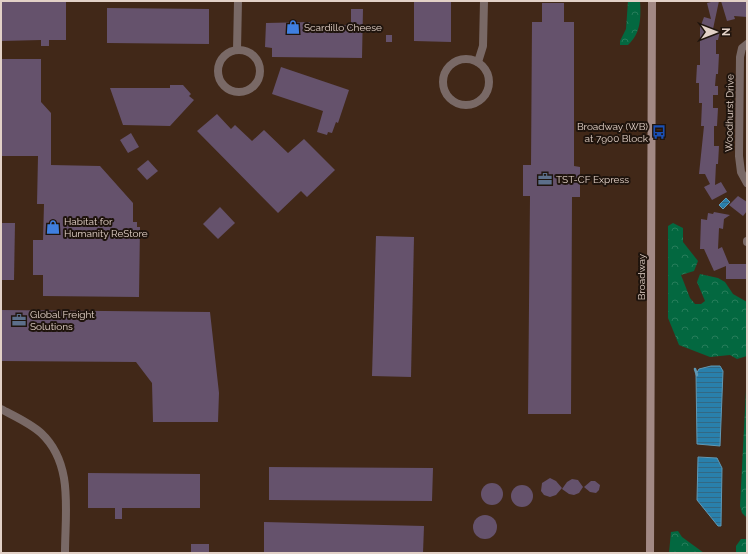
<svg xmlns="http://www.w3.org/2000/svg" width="748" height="554" font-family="Raleway,sans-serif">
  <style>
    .forest { fill: url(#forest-crowns) }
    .water { fill: url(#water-rules); stroke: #6098b4 }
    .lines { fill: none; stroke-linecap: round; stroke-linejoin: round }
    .stream { stroke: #6098b4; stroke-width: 2.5 }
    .building { fill: #65526c }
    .street { stroke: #796966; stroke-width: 8 }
    .secondary { stroke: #a28984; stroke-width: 8 }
    .labels { text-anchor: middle; stroke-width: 4; stroke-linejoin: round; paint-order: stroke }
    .poi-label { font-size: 10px; fill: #e2d1c7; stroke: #1f140d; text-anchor: start }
    .street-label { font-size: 10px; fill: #e2d1c7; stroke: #1f140d }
  </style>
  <defs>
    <pattern id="forest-crowns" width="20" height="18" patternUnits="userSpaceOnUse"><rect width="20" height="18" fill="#036840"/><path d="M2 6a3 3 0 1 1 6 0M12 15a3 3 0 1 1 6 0" fill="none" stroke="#277d5a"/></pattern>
    <pattern id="water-rules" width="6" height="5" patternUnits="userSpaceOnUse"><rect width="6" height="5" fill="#2980ac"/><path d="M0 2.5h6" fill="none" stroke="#326985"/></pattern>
  </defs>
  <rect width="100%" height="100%" fill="#412818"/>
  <g class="forest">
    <path d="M628,1H640C641,18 641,33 628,45H620V41L626,29Z"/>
    <polygon points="673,223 683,228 683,242 698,261 694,271 681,275 690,298 695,304 701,304 705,301 697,282 700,274 718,278 725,282 733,294 747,302 747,356 737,359 730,355 710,357 679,345 668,318 668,226"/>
    <polygon points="747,371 747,518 742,513 740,506"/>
    <polygon points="678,531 682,537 704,553 669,553 671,532"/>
    <polygon points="741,539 747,539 747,553 736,553 736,546"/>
  </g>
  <g class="water">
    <polygon points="726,198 730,202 723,209 719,205"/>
    <polygon points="711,366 720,366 723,371 720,446 697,444 696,374 699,369"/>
    <polygon points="698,457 717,458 722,468 721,526 718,526 697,500"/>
  </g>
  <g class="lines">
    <polyline class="stream" points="695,369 697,375"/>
  </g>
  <g class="building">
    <polygon points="1,1 66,1 66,40 49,40 49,46 41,46 41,40 1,41"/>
    <polygon points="414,1 451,1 451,42 414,41"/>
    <polygon points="715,1 719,1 713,29 720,31 718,40 716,40 716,54 719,54 718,74 716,74 715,86 718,86 718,95 713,95 713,108 718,108 717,126 714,126 714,146 719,146 718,164 716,164 715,185 721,182 727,192 712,200 704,187 710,184 705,174 699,174 704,126 701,126 702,103 699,103 699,83 696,83 697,65 700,65 700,28 704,17 711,19 707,3"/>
    <polygon points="721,1 747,1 747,17 734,16 735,19 727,21"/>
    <polygon points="542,3 564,3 564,22 574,22 574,166 580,167 580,197 572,197 571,414 528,414 530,196 523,196 523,165 531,165 532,22 542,22"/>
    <polygon points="107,8 209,9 209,44 107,43"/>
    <polygon points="351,9 363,9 362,58 272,57 272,48 265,47 266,23 310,22 311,29 335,29 335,25 351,25"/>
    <rect x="386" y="35" width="6" height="7"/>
    <polygon points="1,59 41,59 41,102 51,113 51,165 100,166 133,203 133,222 137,222 137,227 140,227 139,297 43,296 43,275 33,275 33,240 43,240 44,204 37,204 38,156 1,156"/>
    <polygon points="281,67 349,90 338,123 336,122 332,133 328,132 327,135 317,132 323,111 272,94"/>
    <polygon points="170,85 183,85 191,94 189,96 194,100 170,126 123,125 110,88 170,88"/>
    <polygon points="217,114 231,129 235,125 252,141 264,130 288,153 304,139 335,170 307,197 301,191 278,213 197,131"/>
    <polygon points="131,133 139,147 128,153 120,140"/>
    <polygon points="148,160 158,171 147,180 137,169"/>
    <polygon points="738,196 747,202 747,211 743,216 729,205"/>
    <polygon points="220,207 235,223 218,239 203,224"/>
    <polygon points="714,212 730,215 724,219 723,229 719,228 718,249 722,247 729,264 747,264 747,279 726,279 726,266 714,271 704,249 700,249 701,219 707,220 708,213 713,214"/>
    <polygon points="1,223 15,223 14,280 1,280"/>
    <polygon points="376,236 414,237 411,377 372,376"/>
    <polygon points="1,310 210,312 219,393 218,422 153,422 152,383 136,362 1,361"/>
    <polygon points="269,467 433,468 432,501 269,500"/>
    <polygon points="88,473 200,474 200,508 122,508 122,519 115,519 115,508 88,508"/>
    <polygon points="550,478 556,481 562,488 556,495 550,497 544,495 541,491 542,483"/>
    <polygon points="572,479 578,480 583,487 579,493 574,495 569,494 562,489 567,482"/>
    <polygon points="591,481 595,481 600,485 599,490 596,493 590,492 584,487"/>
    <circle cx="492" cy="494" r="11"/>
    <circle cx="522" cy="496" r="11"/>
    <circle cx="485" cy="527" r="12"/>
    <polygon points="264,522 424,526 423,553 264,553"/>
    <rect x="191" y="544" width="18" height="9"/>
  </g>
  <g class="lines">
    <g class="street">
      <polyline points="747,44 742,48 740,57 739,156 741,172 747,183"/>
      <circle cx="239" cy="71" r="21"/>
      <polyline points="237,50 238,1"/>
      <circle cx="466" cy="82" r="23"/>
      <polyline points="478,62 483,46 484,1"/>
      <polyline points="747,242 747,241"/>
      <path d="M1,409C14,416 30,423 41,433C74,464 65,511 65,553"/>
    </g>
    <polyline class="secondary" points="650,553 652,1"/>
  </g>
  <defs>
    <symbol id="shop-bare" viewBox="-9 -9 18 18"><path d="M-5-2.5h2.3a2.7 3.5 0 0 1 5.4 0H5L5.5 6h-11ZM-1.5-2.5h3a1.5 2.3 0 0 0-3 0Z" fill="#3f7fe0" stroke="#1f140d" stroke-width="2.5" paint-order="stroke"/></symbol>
    <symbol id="bus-bare" viewBox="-9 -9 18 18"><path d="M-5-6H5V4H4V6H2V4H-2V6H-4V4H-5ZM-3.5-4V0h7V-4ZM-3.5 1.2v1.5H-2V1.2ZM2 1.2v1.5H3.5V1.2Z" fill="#1a4fb4" stroke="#1f140d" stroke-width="2.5" paint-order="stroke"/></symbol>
    <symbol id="office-bare" viewBox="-9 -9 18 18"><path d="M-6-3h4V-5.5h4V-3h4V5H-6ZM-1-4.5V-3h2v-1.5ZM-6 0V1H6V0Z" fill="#5c6f8a" stroke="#1f140d" stroke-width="2.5" paint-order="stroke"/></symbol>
  </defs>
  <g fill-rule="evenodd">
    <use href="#shop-bare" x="283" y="17" width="20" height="20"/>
    <use href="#bus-bare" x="649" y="122" width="20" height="20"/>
    <use href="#office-bare" x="535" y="169" width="20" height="20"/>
    <use href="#shop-bare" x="43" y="217" width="20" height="20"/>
    <use href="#office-bare" x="9" y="310" width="20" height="20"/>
  </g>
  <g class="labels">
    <g class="poi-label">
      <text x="304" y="31">Scardillo Cheese</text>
      <text x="648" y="130" text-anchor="end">Broadway (WB)<tspan x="648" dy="12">at 7900 Block</tspan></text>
      <text x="556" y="183">TST-CF Express</text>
      <text x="64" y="225">Habitat for<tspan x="64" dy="12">Humanity ReStore</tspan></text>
      <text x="30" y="318">Global Freight<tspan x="30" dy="12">Solutions</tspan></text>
    </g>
    <g class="street-label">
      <text transform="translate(729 113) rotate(-89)" y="4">Woodhurst Drive</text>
      <text transform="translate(641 277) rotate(-90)" y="4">Broadway</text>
    </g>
  </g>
  <rect width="748" height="554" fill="none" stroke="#e2d1c7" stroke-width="4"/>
  <g transform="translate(716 32) rotate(90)" stroke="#1f140d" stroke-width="3" paint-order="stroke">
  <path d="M0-3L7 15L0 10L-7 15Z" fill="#e2d1c7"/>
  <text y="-6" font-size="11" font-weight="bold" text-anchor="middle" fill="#e2d1c7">N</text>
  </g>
</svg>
